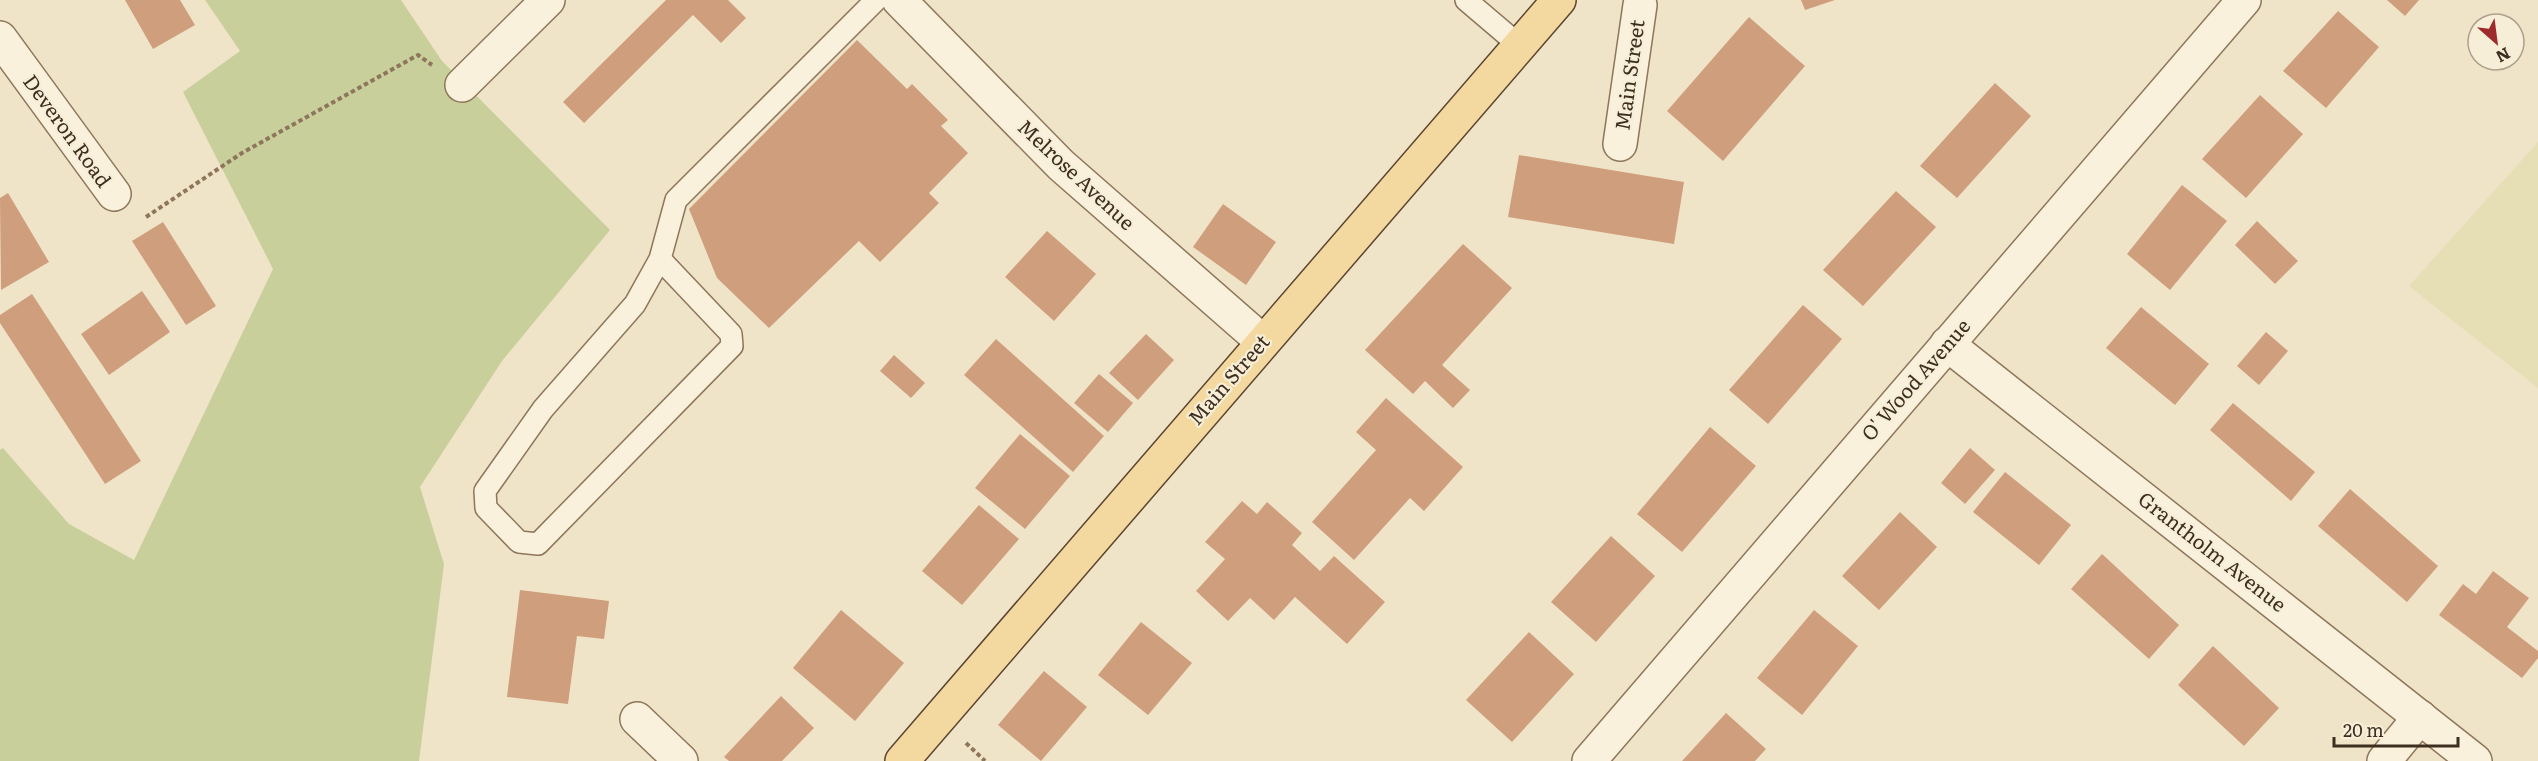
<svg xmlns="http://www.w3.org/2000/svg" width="2538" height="761" font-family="Literata,serif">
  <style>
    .farmland { fill: #e6deb5 }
    .green { fill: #c9cf9b }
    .building { fill: #cf9f7d }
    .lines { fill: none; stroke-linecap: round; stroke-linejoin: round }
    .service-casing { stroke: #8d765c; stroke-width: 24 }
    .minor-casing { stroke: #8d765c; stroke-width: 36 }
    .primary-casing { stroke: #5b4430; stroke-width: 36 }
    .path { stroke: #8d765c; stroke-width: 4; stroke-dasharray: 4.5 3; stroke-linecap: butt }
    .service { stroke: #faf1dc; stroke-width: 21 }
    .minor { stroke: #faf1dc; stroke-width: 33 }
    .primary { stroke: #f3d9a0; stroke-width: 33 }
    .labels { text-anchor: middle; stroke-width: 4.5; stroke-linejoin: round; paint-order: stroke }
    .street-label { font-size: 20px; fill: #3d2e20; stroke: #f7eed8 }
  </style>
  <rect width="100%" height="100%" fill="#f0e4c8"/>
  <polygon class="farmland" points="2538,142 2538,388 2409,286"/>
  <polygon class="green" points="205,0 401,0 442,61 610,230 502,361 420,487 444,564 419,761 0,761 0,450 3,448 69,524 134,560 273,269 183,92 240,51"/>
  <g class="building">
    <polygon points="125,0 180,0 195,25 153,49"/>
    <polygon points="666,0 728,0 746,18 721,43 693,15 584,123 563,102"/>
    <polygon points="1801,0 1835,0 1805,10"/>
    <polygon points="2387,0 2419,0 2405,16"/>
    <polygon points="2338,11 2379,47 2326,108 2283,71"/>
    <polygon points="1749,17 1805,66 1723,161 1667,111"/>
    <polygon points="857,40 907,89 912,84 948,120 941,126 968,153 929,193 939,203 880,262 859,241 769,328 717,278 689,209"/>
    <polygon points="1995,83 2031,116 1957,198 1920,166"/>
    <polygon points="2260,95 2303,134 2246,198 2202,159"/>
    <polygon points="1519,155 1684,182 1674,244 1508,217"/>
    <polygon points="2182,185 2227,221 2170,290 2127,254"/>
    <polygon points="1896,191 1936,227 1863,306 1823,270"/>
    <polygon points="8,193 49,262 1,290 0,198"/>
    <polygon points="1223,204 1276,242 1246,285 1193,247"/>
    <polygon points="2257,221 2298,261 2275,284 2235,245"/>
    <polygon points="163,222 216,306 186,325 132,241"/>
    <polygon points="1047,231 1096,274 1054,321 1005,277"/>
    <polygon points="1463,244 1512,288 1442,365 1470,390 1453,408 1425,381 1413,394 1365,350"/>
    <polygon points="142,291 170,332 109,375 81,334"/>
    <polygon points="32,294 141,461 105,484 0,323 0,315"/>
    <polygon points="1803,305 1842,339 1768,424 1729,390"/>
    <polygon points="2141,307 2209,364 2175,405 2106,348"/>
    <polygon points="2266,332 2288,351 2259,385 2237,366"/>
    <polygon points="1146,334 1174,360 1138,400 1109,373"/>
    <polygon points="996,339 1104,436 1073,472 964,375"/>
    <polygon points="894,355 925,383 911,398 880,371"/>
    <polygon points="1099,374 1133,403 1108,432 1074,403"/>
    <polygon points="1386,398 1463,467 1424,511 1410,498 1354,560 1312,522 1376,450 1356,432"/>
    <polygon points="2233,403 2315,472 2291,501 2210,430"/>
    <polygon points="1710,427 1756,466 1682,552 1637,514"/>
    <polygon points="1020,434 1070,476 1025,529 975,488"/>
    <polygon points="1970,448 1995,470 1965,504 1941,483"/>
    <polygon points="2005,472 2071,525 2039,565 1973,512"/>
    <polygon points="2350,489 2438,566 2407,602 2318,526"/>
    <polygon points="1242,501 1257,514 1267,502 1302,533 1292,545 1320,571 1334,556 1385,602 1347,644 1295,597 1274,620 1250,598 1228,621 1196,591 1225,559 1205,542"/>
    <polygon points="979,505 1019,539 962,605 922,571"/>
    <polygon points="1900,512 1937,547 1879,610 1842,576"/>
    <polygon points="1611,536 1655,576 1596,642 1551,602"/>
    <polygon points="2102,554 2179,625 2149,659 2071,589"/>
    <polygon points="2493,571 2529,598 2507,627 2538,651 2538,658 2522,678 2439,615 2463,584 2476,594"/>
    <polygon points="520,590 609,601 604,639 577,636 568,704 507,697"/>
    <polygon points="841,610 904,663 855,721 793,668"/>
    <polygon points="1814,610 1858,646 1802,715 1757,678"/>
    <polygon points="1141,622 1192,663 1148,715 1098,675"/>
    <polygon points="1529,632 1574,674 1512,742 1466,700"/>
    <polygon points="2213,646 2279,708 2244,746 2178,685"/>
    <polygon points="1044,671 1087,707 1041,761 998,725"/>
    <polygon points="781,696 814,728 782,761 729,761 724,757"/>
    <polygon points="1726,713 1766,749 1755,761 1682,761"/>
  </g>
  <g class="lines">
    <defs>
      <g id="service">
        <polyline points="1466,0 1520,46"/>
        <polyline points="660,259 731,334 732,346 538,544 519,542 486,508 485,491 543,409 635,304 660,259 676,200 876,0"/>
      </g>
      <g id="minor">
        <polyline points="899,0 1061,165 1262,341"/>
        <polyline points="0,38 114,194"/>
        <polyline points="462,85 548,0"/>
        <polyline points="1620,144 1640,5"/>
        <polyline points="1947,344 2475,761"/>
        <polyline points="637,719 681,761"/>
        <polyline points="1589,761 2244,0"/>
        <polyline points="2384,761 2420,717"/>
      </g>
      <polyline id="primary" points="902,761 1559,0"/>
    </defs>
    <use href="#service" class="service-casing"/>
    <use href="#minor" class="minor-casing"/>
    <use href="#primary" class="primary-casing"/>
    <g class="path">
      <polyline points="146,217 242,153 418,55 432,65"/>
      <polyline points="966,743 985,761"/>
    </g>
    <use href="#service" class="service"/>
    <use href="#minor" class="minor"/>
    <use href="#primary" class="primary"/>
  </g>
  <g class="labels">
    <g class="street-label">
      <text transform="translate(1630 75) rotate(-82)" y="7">Main Street</text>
      <text transform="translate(67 131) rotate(54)" y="7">Deveron Road</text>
      <text transform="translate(1076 175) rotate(43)" y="7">Melrose Avenue</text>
      <text transform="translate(1229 380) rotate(-49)" y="7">Main Street</text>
      <text transform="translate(1916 380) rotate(-49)" y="7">O' Wood Avenue</text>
      <text transform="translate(2212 552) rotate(38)" y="7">Grantholm Avenue</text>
    </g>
  </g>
  <g transform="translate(2496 42) rotate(152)"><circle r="28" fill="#f7eed8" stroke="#ada18e" stroke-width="1.5"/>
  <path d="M0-4.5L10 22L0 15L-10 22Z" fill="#9e2a2b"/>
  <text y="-9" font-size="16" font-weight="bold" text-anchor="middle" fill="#3d2e20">N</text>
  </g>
  <path d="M2334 737v9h124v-9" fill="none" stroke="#3d2e20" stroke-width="3"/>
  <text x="2343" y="737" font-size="18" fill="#3d2e20" stroke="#f7eed8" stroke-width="4.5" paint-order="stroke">20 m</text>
</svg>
